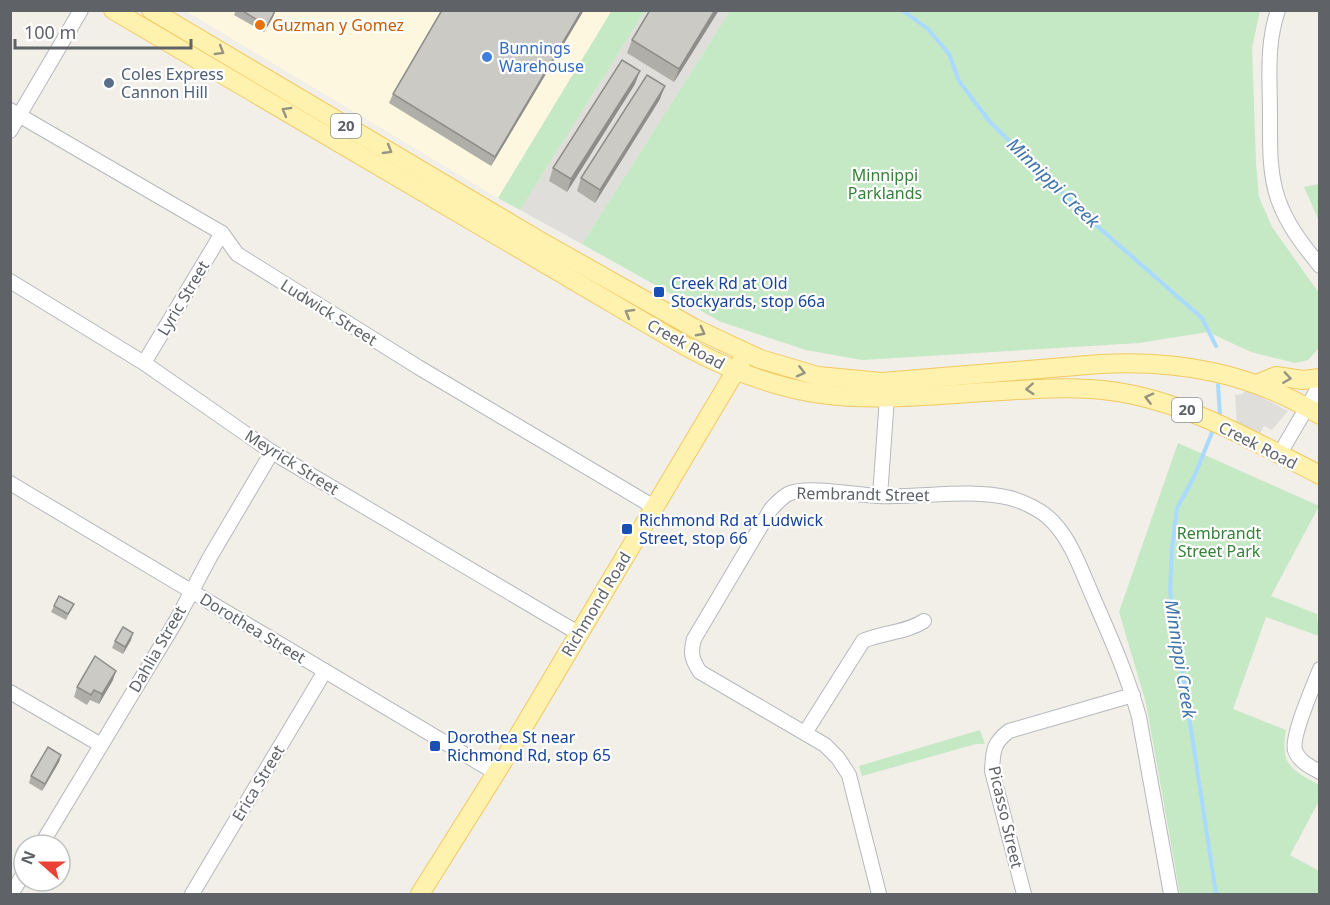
<svg xmlns="http://www.w3.org/2000/svg" width="1330" height="905" font-family="'Noto Sans',sans-serif">
  <style>
    .commercial { fill: #fef7e0 }
    .industrial { fill: #e0deda }
    .green { fill: #c5e8c5 }
    .lines { fill: none; stroke-linecap: round; stroke-linejoin: round }
    .stream { stroke: #aadaff; stroke-width: 4 }
    .minor-casing { stroke: #b5b8bc; stroke-width: 16 }
    .major-casing { stroke: #f2c960; stroke-width: 20 }
    .minor { stroke: #fff; stroke-width: 14 }
    .major { stroke: #fff2af; stroke-width: 18 }
    .wall { fill: #afaea9 }
    .shaded-wall { fill: #8f8d8a }
    .building { fill: #cccac5; stroke: #8f8d8a; stroke-width: 1.5 }
    .oneway { stroke: #979581 }
    .food-dot { fill: #e8710a; stroke: #fff; stroke-width: 2 }
    .shop-dot { fill: #3f7fe0; stroke: #fff; stroke-width: 2 }
    .service-dot { fill: #5c6f8a; stroke: #fff; stroke-width: 2 }
    .transit-dot { fill: #1a4fb4; stroke: #fff; stroke-width: 2 }
    .labels { text-anchor: middle; stroke-width: 4.5; stroke-linejoin: round; paint-order: stroke }
    .shield { fill: #fff; stroke: #8f9295; stroke-width: 1.5 }
    .shield-label { font-size: 15px; font-weight: bold; fill: #5f6368 }
    .food-label { font-size: 16px; fill: #c56008; stroke: #fff; text-anchor: start }
    .shop-label { font-size: 16px; fill: #366cbe; stroke: #fff; text-anchor: start }
    .service-label { font-size: 16px; fill: #4e5e75; stroke: #fff; text-anchor: start }
    .park-label { font-size: 16px; fill: #348238; stroke: #fff }
    .transit-label { font-size: 16px; fill: #164399; stroke: #fff; text-anchor: start }
    .street-label { font-size: 16px; fill: #5f6368; stroke: #fff }
    .water-label { font-size: 18px; font-style: italic; fill: #4174aa; stroke: #fff }
  </style>
  <rect width="100%" height="100%" fill="#f1efe8"/>
  <polygon class="commercial" points="186,11 612,11 498,198"/>
  <g class="industrial">
    <polygon points="645,11 730,11 582,244 520,210"/>
    <polygon points="1246,389 1288,411 1272,430 1264,426 1259,435 1237,425 1235,395 1243,394"/>
  </g>
  <g class="green">
    <polygon points="612,10 645,11 520,210 498,198"/>
    <polygon points="730,11 1260,11 1252,48 1256,163 1259,197 1272,227 1319,293 1320,344 1317,350 1308,360 1295,363 1251,352 1208,332 1139,343 862,360 806,350 721,322 582,244"/>
    <polygon points="1319,184 1320,184 1319,221 1304,187"/>
    <path d="M1178,443L1319,506L1271,596L1317,614L1319,636L1266,617L1233,709L1286,730C1280,765 1291,769 1319,785V801L1290,855L1319,871V894H1180L1146,703L1119,612Z"/>
    <polygon points="980,730 985,744 976,744 862,776 859,766"/>
  </g>
  <g class="lines">
    <g class="stream">
      <polyline points="902,10 928,29 949,54 959,81 990,122 1088,218 1202,318 1216,346"/>
      <polyline points="1218,385 1220,415"/>
      <polyline points="1213,430 1194,477 1177,508 1172,548 1170,591 1216,894"/>
    </g>
    <defs>
      <g id="minor">
        <path d="M1278,10C1266,45 1270,80 1270,116C1270,144 1269,173 1278,199C1287,225 1303,245 1320,266"/>
        <polyline points="10,110 222,233 237,254 418,367 654,507"/>
        <polyline points="10,131 81,10"/>
        <polyline points="10,281 144,363 272,452 578,633"/>
        <polyline points="144,363 222,233"/>
        <polyline points="1279,455 1320,385"/>
        <polyline points="10,483 496,773"/>
        <polyline points="880,496 887,397"/>
        <path d="M1320,669C1314,685 1291,736 1295,750C1298,761 1311,767 1320,772"/>
        <polyline points="10,692 101,745"/>
        <path d="M805,733L863,641C883,632 906,633 924,621"/>
        <polyline points="41,845 176,621 210,557 272,452"/>
        <polyline points="11,894 24,873"/>
        <polyline points="192,894 325,671"/>
        <path d="M879,894L849,775L838,758L825,745L700,672C692,660 690,653 694,639L771,509C777,503 781,498 788,494C806,485 856,495 878,496C922,498 968,488 1010,498C1025,502 1043,511 1053,522C1071,541 1080,567 1090,590C1108,632 1127,673 1139,717L1171,894"/>
        <path d="M1024,894L992,771C993,751 993,743 1009,731L1133,695"/>
      </g>
      <g id="major">
        <path d="M113,10L685,346C727,369 772,387 821,394C880,402 942,394 1002,391C1038,389 1074,386 1111,391C1186,401 1253,441 1320,475"/>
        <path d="M151,10L540,241L694,328L760,359L818,376L882,382L1100,364C1180,360 1251,373 1320,415"/>
        <polyline points="1257,384 1276,376 1303,380 1320,378"/>
        <polyline points="420,894 496,773 741,362"/>
      </g>
    </defs>
    <use href="#minor" class="minor-casing"/>
    <use href="#major" class="major-casing"/>
    <use href="#minor" class="minor"/>
    <use href="#major" class="major"/>
  </g>
  <g class="wall">
    <polygon points="236,10 275,11 273,17 264,32 234,15"/>
    <polygon points="442,10 584,10 491,166 389,103 393,94"/>
    <polygon points="650,10 719,10 674,82 627,53 632,40"/>
    <polygon points="635,84 567,192 549,181 553,168"/>
    <polygon points="660,99 595,203 577,191 581,178"/>
    <polygon points="74,604 66,620 51,612 54,606"/>
    <polygon points="131,640 123,654 112,648 115,641"/>
    <polygon points="113,680 99,704 90,700 87,705 74,697 77,687"/>
    <polygon points="61,755 59,762 42,791 29,783 31,776"/>
  </g>
  <g class="shaded-wall">
    <polygon points="582,10 584,10 491,166 495,157"/>
    <polygon points="715,10 719,10 674,82 679,69"/>
    <polygon points="275,11 273,17 264,32 267,26"/>
    <polygon points="640,71 635,84 567,192 571,179"/>
    <polygon points="665,86 660,99 595,203 600,190"/>
    <polygon points="133,633 131,640 123,654 125,647"/>
    <polygon points="116,671 113,680 99,704 102,694"/>
    <polygon points="61,755 59,762 42,791 45,784"/>
  </g>
  <g class="building">
    <polygon points="241,10 275,10 275,11 267,26"/>
    <polygon points="442,10 582,10 495,157 393,94"/>
    <polygon points="650,10 715,10 679,69 632,40"/>
    <polygon points="622,60 640,71 571,179 553,168"/>
    <polygon points="647,75 665,86 600,190 581,178"/>
    <polygon points="59,596 74,604 68,614 54,606"/>
    <polygon points="123,627 133,633 125,647 115,641"/>
    <polygon points="95,656 116,671 102,694 94,690 91,695 77,687"/>
    <polygon points="48,747 61,755 45,784 31,776"/>
  </g>
  <defs><path id="oneway-chevron" d="M-2-3.5L2.5 0L-2 3.5" fill="none" stroke-width="1.6" stroke-linecap="round" stroke-linejoin="round" transform="scale(1.5)"/></defs>
  <g class="oneway">
    <use href="#oneway-chevron" transform="translate(220 51) rotate(31)"/>
    <use href="#oneway-chevron" transform="translate(286 111) rotate(-150)"/>
    <use href="#oneway-chevron" transform="translate(388 150) rotate(31)"/>
    <use href="#oneway-chevron" transform="translate(629 313) rotate(-150)"/>
    <use href="#oneway-chevron" transform="translate(701 332) rotate(28)"/>
    <use href="#oneway-chevron" transform="translate(801 372) rotate(14)"/>
    <use href="#oneway-chevron" transform="translate(1287 378) rotate(8)"/>
    <use href="#oneway-chevron" transform="translate(1030 389) rotate(177)"/>
    <use href="#oneway-chevron" transform="translate(1149 398) rotate(-166)"/>
  </g>
  <circle class="food-dot" cx="260" cy="25" r="6"/>
  <circle class="shop-dot" cx="487" cy="57" r="6"/>
  <circle class="service-dot" cx="109" cy="83" r="6"/>
  <g class="transit-dot">
    <rect x="653" y="286" width="12" height="12" rx="3"/>
    <rect x="621" y="523" width="12" height="12" rx="3"/>
    <rect x="429" y="740" width="12" height="12" rx="3"/>
  </g>
  <g class="labels">
    <g class="shield">
      <rect x="331" y="114" width="30" height="24" rx="4.5"/>
      <rect x="1172" y="398" width="30" height="24" rx="4.5"/>
    </g>
    <g class="shield-label">
      <text x="346" y="131">20</text>
      <text x="1187" y="415">20</text>
    </g>
    <g class="food-label">
      <text x="272" y="31">Guzman y Gomez</text>
    </g>
    <g class="shop-label">
      <text x="499" y="54">Bunnings<tspan x="499" dy="18">Warehouse</tspan></text>
    </g>
    <g class="service-label">
      <text x="121" y="80">Coles Express<tspan x="121" dy="18">Cannon Hill</tspan></text>
    </g>
    <g class="park-label">
      <text x="885" y="181">Minnippi<tspan x="885" dy="18">Parklands</tspan></text>
      <text x="1219" y="539">Rembrandt<tspan x="1219" dy="18">Street Park</tspan></text>
    </g>
    <g class="transit-label">
      <text x="671" y="289">Creek Rd at Old<tspan x="671" dy="18">Stockyards, stop 66a</tspan></text>
      <text x="639" y="526">Richmond Rd at Ludwick<tspan x="639" dy="18">Street, stop 66</tspan></text>
      <text x="447" y="743">Dorothea St near<tspan x="447" dy="18">Richmond Rd, stop 65</tspan></text>
    </g>
    <g class="street-label">
      <text transform="translate(183 298) rotate(-59)" y="6">Lyric Street</text>
      <text transform="translate(329 312) rotate(32)" y="6">Ludwick Street</text>
      <text transform="translate(686 344) rotate(29)" y="6">Creek Road</text>
      <text transform="translate(1258 445) rotate(27)" y="6">Creek Road</text>
      <text transform="translate(292 462) rotate(32)" y="6">Meyrick Street</text>
      <text transform="translate(863 494) rotate(1)" y="6">Rembrandt Street</text>
      <text transform="translate(596 604) rotate(-59)" y="6">Richmond Road</text>
      <text transform="translate(253 628) rotate(31)" y="6">Dorothea Street</text>
      <text transform="translate(157 649) rotate(-60)" y="6">Dahlia Street</text>
      <text transform="translate(258 783) rotate(-59)" y="6">Erica Street</text>
      <text transform="translate(1006 817) rotate(77)" y="6">Picasso Street</text>
    </g>
    <g class="water-label">
      <text transform="translate(1053 183) rotate(44)" y="6">Minnippi Creek</text>
      <text transform="translate(1180 659) rotate(81)" y="6">Minnippi Creek</text>
    </g>
  </g>
  <rect width="1330" height="905" fill="none" stroke="#5f6368" stroke-width="24"/>
  <g transform="translate(42 863) rotate(291)"><circle r="28" fill="#ffffff" stroke="#bfc1c3" stroke-width="1.5"/>
  <path d="M0-4.5L10 22L0 15L-10 22Z" fill="#ea4335"/>
  <text y="-9" font-size="16" font-weight="bold" text-anchor="middle" fill="#5f6368">N</text>
  </g>
  <path d="M15 39v9h176v-9" fill="none" stroke="#5f6368" stroke-width="3"/>
  <text x="24" y="39" font-size="18" fill="#5f6368" stroke="#ffffff" stroke-width="4.5" paint-order="stroke">100 m</text>
</svg>
